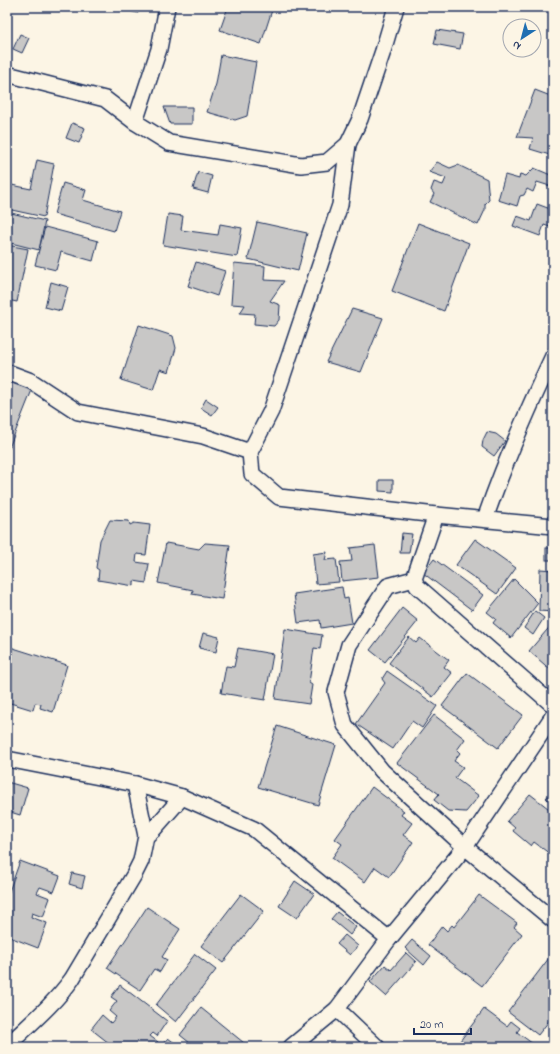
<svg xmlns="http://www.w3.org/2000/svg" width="560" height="1054" font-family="'Indie Flower',sans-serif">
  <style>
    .building { fill: #c8c7c6; stroke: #1b2f5e }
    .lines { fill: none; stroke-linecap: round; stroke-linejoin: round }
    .minor-casing { stroke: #1b2f5e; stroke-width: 18 }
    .minor { stroke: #fcf5e5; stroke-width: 15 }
  </style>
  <rect width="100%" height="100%" fill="#fcf5e5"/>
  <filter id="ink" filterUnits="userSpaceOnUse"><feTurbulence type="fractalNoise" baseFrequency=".025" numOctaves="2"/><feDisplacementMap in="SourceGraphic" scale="8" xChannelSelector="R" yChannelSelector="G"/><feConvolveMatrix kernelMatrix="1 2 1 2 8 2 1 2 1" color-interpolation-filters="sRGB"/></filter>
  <g filter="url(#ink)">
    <g class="building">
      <polygon points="111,7 139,7 138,13"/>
      <polygon points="228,7 273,7 261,44 220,30"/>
      <polygon points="437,30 463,34 460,49 434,44"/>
      <polygon points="20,34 29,38 22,53 13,49"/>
      <polygon points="221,55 256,62 247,116 235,120 207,112 216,84"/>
      <polygon points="535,90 553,97 553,156 530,149 533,138 517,137"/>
      <polygon points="164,107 192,107 192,124 170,124"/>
      <polygon points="72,123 85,128 79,143 66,138"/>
      <polygon points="37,160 54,164 44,217 7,209 7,184 31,189"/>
      <polygon points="437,162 450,168 458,165 487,179 489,200 485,204 485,210 478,225 430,202 434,194 431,190 434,182 443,185 446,178 429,172"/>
      <polygon points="534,168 553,176 553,187 537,182 533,192 527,189 524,195 520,196 517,206 498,200 505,175 519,179 520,174 526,176"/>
      <polygon points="198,172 212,176 208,193 193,189"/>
      <polygon points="63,183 86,190 83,200 120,211 114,231 54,214"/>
      <polygon points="537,204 553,210 553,228 544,225 540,236 513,226 517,216 531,221"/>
      <polygon points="7,212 45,221 39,250 7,242"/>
      <polygon points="168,214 183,216 181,230 218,235 220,224 242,228 237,257 163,245"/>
      <polygon points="257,222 307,233 298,271 248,259"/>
      <polygon points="418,223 469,243 444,311 392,291"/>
      <polygon points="45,227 98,241 93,261 61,252 56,270 35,265"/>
      <polygon points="7,245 28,249 17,302 7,300"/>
      <polygon points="196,262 225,271 217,296 188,286"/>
      <polygon points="234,263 265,266 264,280 284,281 270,301 280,305 279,320 274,326 254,324 255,314 240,313 245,305 231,304"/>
      <polygon points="51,282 68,287 61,311 45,307"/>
      <polygon points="352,309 383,318 361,372 326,362"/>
      <polygon points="139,325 173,336 176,348 169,372 160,369 153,390 121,380"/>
      <polygon points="7,381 32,390 7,453"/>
      <polygon points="206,399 218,407 212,415 201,408"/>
      <polygon points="487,432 496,434 505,441 494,456 482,447 483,440"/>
      <polygon points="379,480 393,480 393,492 379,491"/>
      <polygon points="110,520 129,521 130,525 134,523 150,525 146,555 137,554 136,562 149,564 146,583 134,581 134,586 98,580 99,570 96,568 100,540"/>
      <polygon points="402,533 412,534 409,553 400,553"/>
      <polygon points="475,539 516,568 497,594 456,565"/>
      <polygon points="166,543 199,549 205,543 230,545 222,599 192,594 193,590 158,583"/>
      <polygon points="375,545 379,577 342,581 340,562 352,561 350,548"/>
      <rect x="546" y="548" width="7" height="12"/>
      <polygon points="327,552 325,560 336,559 339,582 316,584 313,554"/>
      <polygon points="434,559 483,595 472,610 423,573"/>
      <polygon points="540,569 553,570 553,612 539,611"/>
      <polygon points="514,579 538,603 511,638 493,623 496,619 487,612"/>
      <polygon points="342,587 344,599 348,598 352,623 321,628 320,620 298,623 294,594"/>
      <polygon points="402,608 418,621 385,662 370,650"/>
      <polygon points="535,611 544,618 533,635 524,628"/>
      <polygon points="553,623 553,672 529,651"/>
      <polygon points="285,629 322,635 320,649 314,648 309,683 312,685 309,704 275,699"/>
      <polygon points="203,633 219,637 216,652 199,648"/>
      <polygon points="409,637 416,643 420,638 449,660 444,667 452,673 433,697 389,663"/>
      <polygon points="7,646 67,665 53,712 40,708 41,704 35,703 33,710 7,702"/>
      <polygon points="238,648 273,654 265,700 221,693 226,666 234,667"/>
      <polygon points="387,671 437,706 422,728 412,721 393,749 356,724 385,683 382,679"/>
      <polygon points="467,673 523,715 498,748 442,706"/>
      <polygon points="434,715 465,739 457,750 460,753 454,761 463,767 455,778 479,796 466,812 448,811 434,800 439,794 397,763"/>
      <polygon points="277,726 336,745 318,805 258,787"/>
      <polygon points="7,782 28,788 20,815 7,811"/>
      <polygon points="372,787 404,811 401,815 412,823 403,835 413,842 389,877 375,867 365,882 332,858 342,844 335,839"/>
      <polygon points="553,790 553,804 546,798"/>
      <polygon points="530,794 553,812 553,851 550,854 534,842 531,846 513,831 515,828 507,821"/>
      <polygon points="20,861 60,876 54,892 40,887 37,893 50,898 43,917 32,913 31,917 47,923 38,948 7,936 7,897"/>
      <polygon points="72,873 85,876 82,888 69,884"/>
      <polygon points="295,881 314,894 297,918 279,906"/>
      <polygon points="241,894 264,911 223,963 201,946"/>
      <polygon points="479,895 517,923 514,927 522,934 482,986 428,945 442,926 447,931 452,925 454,927"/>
      <polygon points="147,907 180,929 162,957 167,960 160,972 154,969 140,990 107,968"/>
      <polygon points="337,912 356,927 350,935 331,919"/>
      <polygon points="345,935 358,946 350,955 337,944"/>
      <polygon points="412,940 431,956 424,965 405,948"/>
      <polygon points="406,953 416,962 386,996 370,982 385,965 391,970"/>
      <polygon points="195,954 216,970 176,1022 156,1005"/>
      <polygon points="549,958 553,961 553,1031 549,1028 553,1023 549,1021 538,1035 508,1012"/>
      <polygon points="120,985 167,1021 157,1036 153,1033 150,1036 158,1042 154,1047 114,1047 91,1029 102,1015 111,1023 116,1017 109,1011 117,1001 111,997"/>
      <polygon points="201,1008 249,1047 195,1047 180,1035"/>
      <polygon points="484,1009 507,1026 511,1021 520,1028 517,1032 537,1047 469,1047 460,1041"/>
      <polygon points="168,1038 180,1047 160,1047"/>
    </g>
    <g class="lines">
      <defs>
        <g id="minor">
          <polyline points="7,74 105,99 135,122 169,143 301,165 327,162 348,144 360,119 383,51 396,7"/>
          <polyline points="135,122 159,49 167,7"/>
          <polyline points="348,144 340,205 271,411 250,452 252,474 279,497 436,515 553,526"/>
          <polyline points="7,372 31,381 78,412 203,436 250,452"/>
          <polyline points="436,515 414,579 417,586 553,705"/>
          <path d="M485,519C504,464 528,409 553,356"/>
          <polyline points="414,579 388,586 349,645 336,692 345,725 382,771 465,847 553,920"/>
          <polyline points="7,759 135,784 182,797 254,829 389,939"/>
          <polyline points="146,836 153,830 182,797"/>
          <polyline points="337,1009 377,1047"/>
          <path d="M7,1046C30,1024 54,1004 72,979L134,875L141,861L146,836L135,784"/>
          <polyline points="291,1047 337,1009 389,939 465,847 553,716"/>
        </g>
      </defs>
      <use href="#minor" class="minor-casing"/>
      <use href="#minor" class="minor"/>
    </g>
  </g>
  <rect width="560" height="1054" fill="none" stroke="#fcf5e5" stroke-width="24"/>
  <rect x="12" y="12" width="536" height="1030" fill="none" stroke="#1b2f5e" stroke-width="1.5" filter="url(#ink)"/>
  <g transform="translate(522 38) rotate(216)"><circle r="19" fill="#fcf5e5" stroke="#a2a6af"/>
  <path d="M0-3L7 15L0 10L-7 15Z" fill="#1f6fb2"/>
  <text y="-6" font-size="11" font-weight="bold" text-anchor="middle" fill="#1b2f5e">N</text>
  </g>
  <path d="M414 1028v6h57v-6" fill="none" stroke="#1b2f5e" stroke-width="2"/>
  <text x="420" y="1028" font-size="12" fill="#1b2f5e" stroke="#fcf5e5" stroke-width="3" paint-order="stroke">20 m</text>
</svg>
